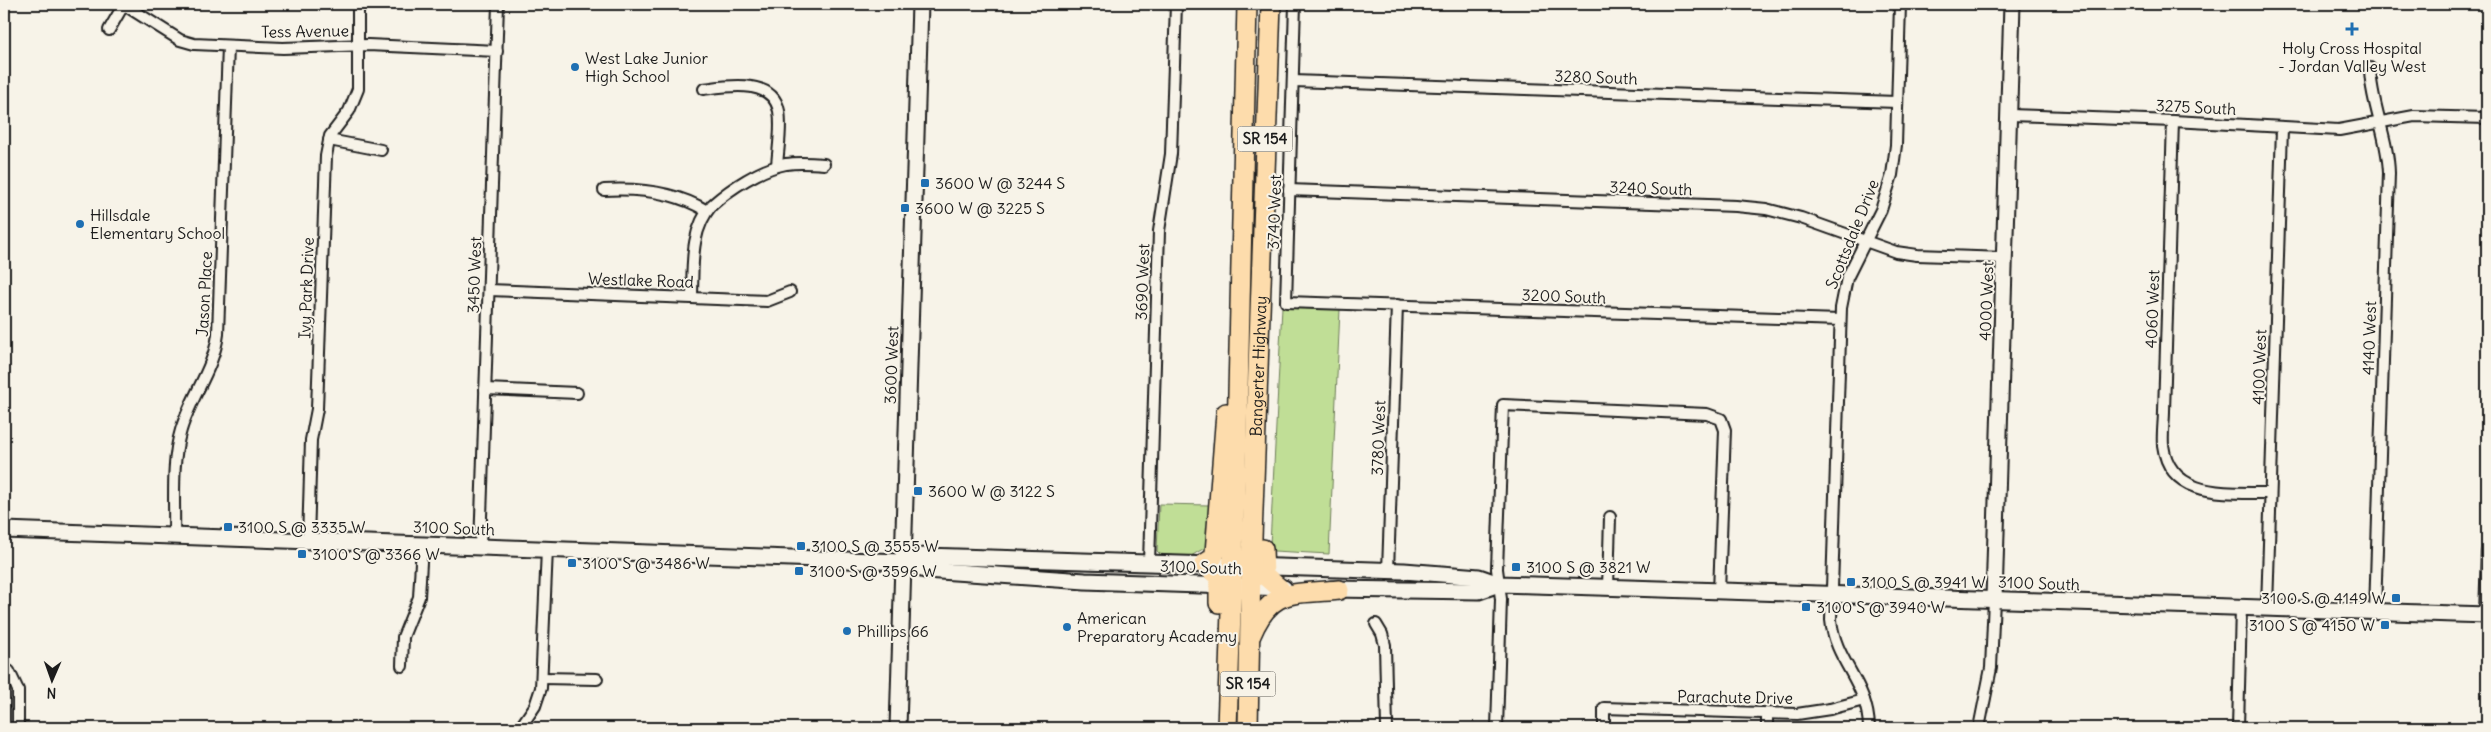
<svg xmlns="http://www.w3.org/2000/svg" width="2491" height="732" font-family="Delius,sans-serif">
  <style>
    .green { fill: #c0de96; stroke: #6e7d59 }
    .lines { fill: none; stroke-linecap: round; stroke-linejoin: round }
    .street-casing { stroke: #1c1c1c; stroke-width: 14 }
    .secondary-casing { stroke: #1c1c1c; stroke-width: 19 }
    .highway-casing { stroke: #1c1c1c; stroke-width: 22 }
    .street { stroke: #f7f3e8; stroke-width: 10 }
    .secondary { stroke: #f7f3e8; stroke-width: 15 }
    .highway { stroke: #fddcac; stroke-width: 19 }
    .poi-dot { fill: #1f6fb2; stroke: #f7f3e8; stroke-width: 2 }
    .labels { text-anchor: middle; stroke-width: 4; stroke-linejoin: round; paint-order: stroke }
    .shield { fill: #f7f3e8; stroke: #5e5c59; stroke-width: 1 }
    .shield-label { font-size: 15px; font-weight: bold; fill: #1c1c1c }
    .street-label { font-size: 16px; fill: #1c1c1c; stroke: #f7f3e8 }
    .poi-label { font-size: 16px; fill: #1c1c1c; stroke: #f7f3e8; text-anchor: start }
  </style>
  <rect width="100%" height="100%" fill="#f7f3e8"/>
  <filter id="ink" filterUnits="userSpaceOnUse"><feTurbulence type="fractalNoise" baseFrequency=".02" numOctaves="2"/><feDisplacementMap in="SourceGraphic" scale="10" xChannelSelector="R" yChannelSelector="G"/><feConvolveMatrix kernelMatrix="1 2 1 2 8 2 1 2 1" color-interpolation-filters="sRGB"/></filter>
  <g filter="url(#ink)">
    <g class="green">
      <polygon points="1282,307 1340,309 1329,554 1274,551 1270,545"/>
      <polygon points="1159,504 1209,505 1208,546 1191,556 1162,556 1157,551"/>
    </g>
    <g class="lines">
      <defs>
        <g id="street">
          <polyline points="123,4 180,40 194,44 283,48 368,45 497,51"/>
          <polyline points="1295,4 1286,302 1840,320"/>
          <polyline points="109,30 124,4"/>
          <path d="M2370,68C2371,104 2388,137 2389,173L2375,611"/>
          <polyline points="1293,81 1897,102"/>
          <path d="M704,89C728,86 773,78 779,111C782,128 778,149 777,166"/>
          <polyline points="2010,115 2173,121 2339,130 2414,116 2487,118"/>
          <path d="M2173,121L2164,411C2164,422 2162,434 2163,445C2170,500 2230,492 2270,493"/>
          <polyline points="329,140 381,150"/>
          <path d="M604,190C639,188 676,192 707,211"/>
          <polyline points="1289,190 1736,206 1766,209 1801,218 1896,252 1917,255 2005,258"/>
          <polyline points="489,290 767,301 790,292"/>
          <path d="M692,296C693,265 690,230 712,205C731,188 760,169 786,164C798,162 812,163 824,164"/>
          <polyline points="485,389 577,393"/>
          <path d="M174,536C175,502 171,463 181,430C191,396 214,369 218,334L228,46"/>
          <polyline points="308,541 311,440 317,409 326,156 330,136 349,111 358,89 358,4"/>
          <polyline points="480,547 498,4"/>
          <polyline points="1149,563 1159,231 1171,154 1176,4"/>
          <polyline points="1388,571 1397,305"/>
          <polyline points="1608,588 1610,517"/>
          <polyline points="2267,608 2282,128"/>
          <polyline points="2485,615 2487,552"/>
          <polyline points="1376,624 1382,634 1385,645 1387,728"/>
          <polyline points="402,666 403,637 419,597 422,545"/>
          <polyline points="9,671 18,690 18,728"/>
          <polyline points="542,678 597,679"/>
          <polyline points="520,728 535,706 541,688 547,549"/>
          <polyline points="1497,728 1501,599 1497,569 1503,405 1707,414 1721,419 1725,430 1719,592"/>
          <polyline points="1604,728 1604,708 1797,714 1830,709 1864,700"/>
          <polyline points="1767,728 1767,714"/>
          <path d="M1869,728C1868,682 1835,662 1831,620L1841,308L1847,278L1881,210L1892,175L1896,145L1900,4"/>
          <polyline points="1979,728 1991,668 1994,599"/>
          <polyline points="2238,728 2241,607"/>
        </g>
        <g id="secondary">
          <polyline points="4,530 902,562 924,556 1404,571 1479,577 1499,584 2487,615"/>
          <polyline points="902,562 925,570 1085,581 1284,588"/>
          <polyline points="1330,589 1479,591 1499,584"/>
          <polyline points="1994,599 2012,4"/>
          <polyline points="898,728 920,4"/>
        </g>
        <g id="highway">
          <polyline points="1263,549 1264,575 1279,588"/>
          <polyline points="1219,603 1219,577 1204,564 1212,559 1215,553 1226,413"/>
          <path d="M1251,635C1272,586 1293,595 1339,590"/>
          <polyline points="1227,728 1237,436 1247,4"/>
          <path id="s1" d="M1248,728L1251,566L1271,4"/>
        </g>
      </defs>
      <use href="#street" class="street-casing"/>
      <use href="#secondary" class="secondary-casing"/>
      <use href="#highway" class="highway-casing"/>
      <use href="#street" class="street"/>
      <use href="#secondary" class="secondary"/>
      <use href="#highway" class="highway"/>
    </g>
  </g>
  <g class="poi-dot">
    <path d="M2349.5 21.5h5v5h5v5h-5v5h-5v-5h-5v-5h5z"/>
    <circle cx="575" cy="67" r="5"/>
    <rect x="920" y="178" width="10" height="10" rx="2.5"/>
    <rect x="900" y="203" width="10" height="10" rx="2.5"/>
    <circle cx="80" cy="224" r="5"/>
    <rect x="913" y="486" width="10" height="10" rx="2.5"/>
    <rect x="223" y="522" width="10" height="10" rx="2.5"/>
    <rect x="796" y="541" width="10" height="10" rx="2.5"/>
    <rect x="297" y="549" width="10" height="10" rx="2.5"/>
    <rect x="567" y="558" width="10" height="10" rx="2.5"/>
    <rect x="1511" y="562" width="10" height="10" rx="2.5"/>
    <rect x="794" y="566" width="10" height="10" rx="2.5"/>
    <rect x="1846" y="577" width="10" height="10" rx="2.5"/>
    <rect x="2391" y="593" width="10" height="10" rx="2.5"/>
    <rect x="1801" y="602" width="10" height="10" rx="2.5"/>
    <rect x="2380" y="620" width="10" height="10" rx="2.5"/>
    <circle cx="1067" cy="627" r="5"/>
    <circle cx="847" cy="631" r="5"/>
  </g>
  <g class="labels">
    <g class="shield">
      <rect x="1237.5" y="126.5" width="55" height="25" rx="4"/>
      <rect x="1220.5" y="671.5" width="55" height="25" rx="4"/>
    </g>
    <g class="shield-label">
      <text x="1265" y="144">SR 154</text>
      <text x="1248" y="689">SR 154</text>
    </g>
    <g class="street-label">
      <text transform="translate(305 31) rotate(-1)" y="6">Tess Avenue</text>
      <text transform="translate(1596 77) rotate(2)" y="6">3280 South</text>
      <text transform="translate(2196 107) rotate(3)" y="6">3275 South</text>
      <text transform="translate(1651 188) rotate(2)" y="6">3240 South</text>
      <text transform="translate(1274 212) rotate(-88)" y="6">3740 West</text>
      <text transform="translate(1852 234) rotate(-68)" y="6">Scottsdale Drive</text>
      <text transform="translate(474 275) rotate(-88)" y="6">3450 West</text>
      <text transform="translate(641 280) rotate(2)" y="6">Westlake Road</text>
      <text transform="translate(1142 282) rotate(-88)" y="6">3690 West</text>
      <text transform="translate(306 288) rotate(-88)" y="6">Ivy Park Drive</text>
      <text transform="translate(204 294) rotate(-87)" y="6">Jason Place</text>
      <text transform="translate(1564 296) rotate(2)" y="6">3200 South</text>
      <text transform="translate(1986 301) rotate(-88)" y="6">4000 West</text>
      <text transform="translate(2152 309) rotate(-88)" y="6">4060 West</text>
      <text transform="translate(2369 338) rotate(-88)" y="6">4140 West</text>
      <text transform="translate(891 365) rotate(-88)" y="6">3600 West</text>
      <text dy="6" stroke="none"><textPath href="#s1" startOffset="362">Bangerter Highway</textPath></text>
      <text transform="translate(2259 367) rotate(-88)" y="6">4100 West</text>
      <text transform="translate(1378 438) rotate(-88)" y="6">3780 West</text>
      <text transform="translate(454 528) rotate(2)" y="6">3100 South</text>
      <text transform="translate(1201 567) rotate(2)" y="6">3100 South</text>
      <text transform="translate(2039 583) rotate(2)" y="6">3100 South</text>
      <text transform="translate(1735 697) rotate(1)" y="6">Parachute Drive</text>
    </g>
    <g class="poi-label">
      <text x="2352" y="54" text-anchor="middle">Holy Cross Hospital<tspan x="2352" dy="18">- Jordan Valley West</tspan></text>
      <text x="585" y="64">West Lake Junior<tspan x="585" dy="18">High School</tspan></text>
      <text x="935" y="189">3600 W @ 3244 S</text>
      <text x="915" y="214">3600 W @ 3225 S</text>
      <text x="90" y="221">Hillsdale<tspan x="90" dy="18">Elementary School</tspan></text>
      <text x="928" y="497">3600 W @ 3122 S</text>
      <text x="238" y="533">3100 S @ 3335 W</text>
      <text x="811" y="552">3100 S @ 3555 W</text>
      <text x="312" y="560">3100 S @ 3366 W</text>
      <text x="582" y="569">3100 S @ 3486 W</text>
      <text x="1526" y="573">3100 S @ 3821 W</text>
      <text x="809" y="577">3100 S @ 3596 W</text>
      <text x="1861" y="588">3100 S @ 3941 W</text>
      <text x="2386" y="604" text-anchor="end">3100 S @ 4149 W</text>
      <text x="1816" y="613">3100 S @ 3940 W</text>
      <text x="1077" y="624">American<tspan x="1077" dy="18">Preparatory Academy</tspan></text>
      <text x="2375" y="631" text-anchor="end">3100 S @ 4150 W</text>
      <text x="857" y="637">Phillips 66</text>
    </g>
  </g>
  <rect width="2491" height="732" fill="none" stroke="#f7f3e8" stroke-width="20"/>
  <rect x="10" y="10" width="2471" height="712" fill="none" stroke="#1c1c1c" stroke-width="2" filter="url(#ink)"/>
  <g transform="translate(52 680) rotate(182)" stroke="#f7f3e8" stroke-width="4" paint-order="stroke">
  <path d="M0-4L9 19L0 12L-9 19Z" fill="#1c1c1c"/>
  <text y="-8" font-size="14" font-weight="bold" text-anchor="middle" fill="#1c1c1c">N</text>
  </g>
</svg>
